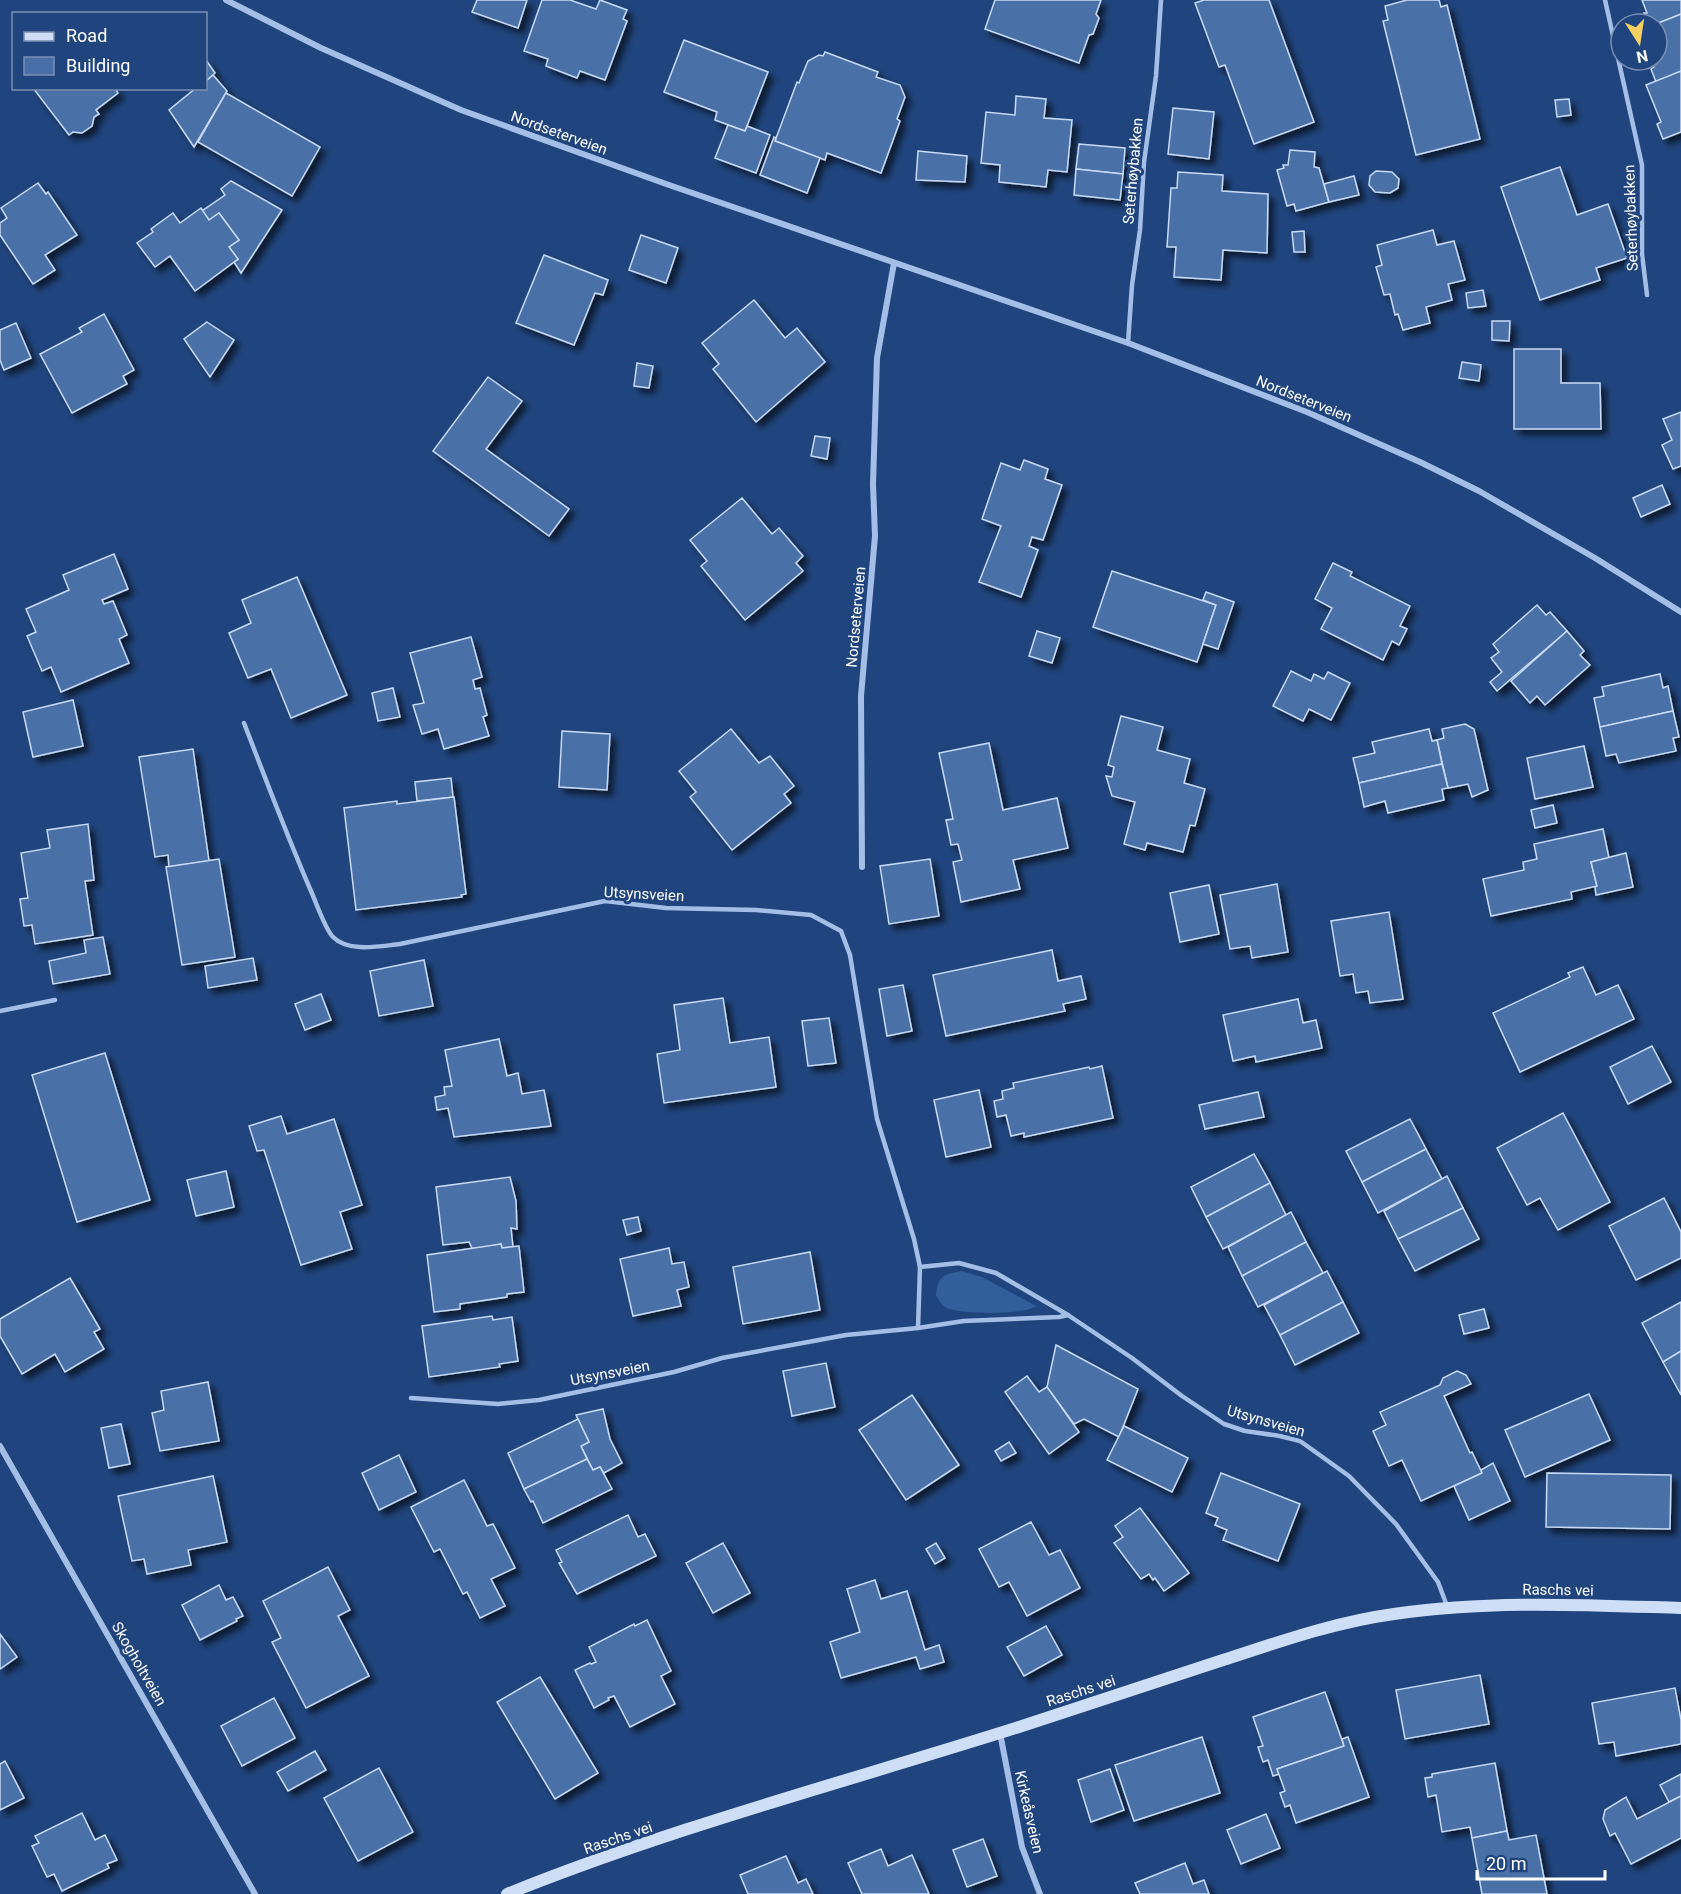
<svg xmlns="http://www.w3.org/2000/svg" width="1681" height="1894" font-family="Roboto,sans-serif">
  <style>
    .green { fill: #335e9c }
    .building { fill: #486fa7; stroke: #c7daf6; stroke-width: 1.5; filter: url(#shadow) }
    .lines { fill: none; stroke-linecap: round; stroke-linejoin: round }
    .lane { stroke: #a4bfe7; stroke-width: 4.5 }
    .street { stroke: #a4bfe7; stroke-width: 6 }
    .secondary { stroke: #cedef6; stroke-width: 12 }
    .labels { text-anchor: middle; stroke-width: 6; stroke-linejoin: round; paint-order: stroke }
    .street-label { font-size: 15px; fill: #fff; stroke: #20457e }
  </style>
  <defs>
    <filter id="shadow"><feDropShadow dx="5.5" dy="5.5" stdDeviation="3" flood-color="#0009"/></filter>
  </defs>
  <rect width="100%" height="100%" fill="#20457e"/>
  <path class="green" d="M961,1271L982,1277L1036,1306C1025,1315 958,1315 945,1307C941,1305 939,1299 936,1296C938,1276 943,1275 961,1271Z"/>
  <g class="building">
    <polygon points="477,0 527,0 518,28 472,12"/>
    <polygon points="542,0 570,0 596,9 600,0 627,10 623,19 627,21 605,80 580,71 577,78 546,66 548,59 524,51"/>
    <polygon points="995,0 1101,0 1096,14 1099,18 1093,34 1089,35 1079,63 985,29"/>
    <polygon points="1204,0 1269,0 1314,122 1254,144 1225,65 1219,67 1195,3"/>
    <polygon points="1407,0 1439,0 1441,7 1447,5 1480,139 1416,155 1383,21 1388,20 1385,6"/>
    <polygon points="1642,0 1681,0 1681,14 1656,24 1648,24 1644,13 1647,13"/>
    <polygon points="1681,14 1681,71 1656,82 1651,69 1654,67 1651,60 1657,60 1656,24"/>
    <polygon points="684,40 768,72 745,131 715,120 717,112 664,92"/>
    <polygon points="825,52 878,72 876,77 900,85 905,97 897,119 900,121 881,173 827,153 825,160 775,141 797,82 799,83 808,61 819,55 823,56"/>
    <polygon points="206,60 215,73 206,81"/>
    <polygon points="1681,71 1681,132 1663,139 1657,124 1661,122 1646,85"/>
    <polygon points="213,75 227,91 194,147 169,110 196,88 206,88 206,81"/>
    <polygon points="33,88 115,88 118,93 96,110 99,114 94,117 92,126 82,133 73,132 69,135"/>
    <polygon points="226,93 320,147 292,196 198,142"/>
    <polygon points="1016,96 1046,99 1044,118 1072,120 1067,172 1048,170 1046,187 999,182 1000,165 981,163 986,112 1015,115"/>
    <polygon points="1569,99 1571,115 1557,117 1555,100"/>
    <polygon points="1173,108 1214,112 1209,159 1168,154"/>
    <polygon points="728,125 745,131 747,126 770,135 756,173 715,158"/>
    <polygon points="774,137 776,138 775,141 820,158 807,193 760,175"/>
    <polygon points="1079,144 1125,148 1123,174 1076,169"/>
    <polygon points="1290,150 1315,152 1314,167 1319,168 1329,202 1296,211 1294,204 1287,206 1277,170 1284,168 1283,165 1288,165"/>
    <polygon points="918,151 967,156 965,182 916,180"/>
    <polygon points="1560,167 1577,215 1608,204 1627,258 1596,268 1600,280 1540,300 1501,187"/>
    <polygon points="1076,169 1123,174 1120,200 1074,195"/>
    <polygon points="1376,171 1392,172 1399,179 1398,188 1390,193 1375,192 1369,185 1370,176"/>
    <polygon points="1178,172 1223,175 1222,191 1268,194 1267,253 1223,250 1221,280 1174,277 1176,247 1167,247 1171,188 1177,188"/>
    <polygon points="1354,176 1359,195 1329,202 1324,184"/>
    <polygon points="231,181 282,210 241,273 234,262 238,259 229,247 239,240 219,213 209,220 202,211 225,195 221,189"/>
    <polygon points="38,183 46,194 48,192 77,235 45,255 55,270 33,284 0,235 0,223 7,218 1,208"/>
    <polygon points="201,208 209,220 219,213 239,240 229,247 238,259 195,291 170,256 155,267 137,243 153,232 151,229 173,213 180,223"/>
    <polygon points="1433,230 1437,245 1454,241 1465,280 1448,284 1452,300 1426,307 1430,323 1403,330 1398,314 1395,315 1390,294 1384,295 1376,267 1382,265 1377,245"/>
    <polygon points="1304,231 1305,252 1294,252 1292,232"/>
    <polygon points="641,235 678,248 666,283 629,270"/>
    <polygon points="544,255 608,280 603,295 595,293 574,345 516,323"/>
    <polygon points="1483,290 1486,306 1468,308 1466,293"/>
    <polygon points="754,300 785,338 797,328 825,362 756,422 713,369 719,364 702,343"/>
    <polygon points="104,314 134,370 123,376 127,384 72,413 40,354 82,332 79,328"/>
    <polygon points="1492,321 1510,321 1509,341 1492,340"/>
    <polygon points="207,322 234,340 210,377 184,339"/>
    <polygon points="16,323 31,358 4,370 0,360 0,330"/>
    <polygon points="1514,349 1561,349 1561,383 1600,383 1601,429 1514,429"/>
    <polygon points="1462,362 1481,365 1479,381 1459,378"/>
    <polygon points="637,363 653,366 649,388 634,386"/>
    <polygon points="488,377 522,401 486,449 569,509 549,536 433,451"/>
    <polygon points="1681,412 1681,466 1673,469 1662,445 1672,440 1663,419"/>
    <polygon points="815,436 830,438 827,459 811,456"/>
    <polygon points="1024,460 1048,469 1045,479 1062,485 1043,540 1032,537 1029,546 1038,550 1021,597 979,582 1001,526 982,519 1001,463 1020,470"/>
    <polygon points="1662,485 1670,504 1641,517 1633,498"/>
    <polygon points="742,498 772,534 779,528 803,556 796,563 803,571 745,620 701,566 707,561 690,540"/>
    <polygon points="114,554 128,589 102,600 104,604 113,601 127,635 119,639 129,663 61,692 51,667 42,671 27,636 36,632 26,609 69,590 63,575"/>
    <polygon points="1333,563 1352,572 1350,576 1410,606 1400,626 1407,629 1399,645 1392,641 1383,660 1321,629 1332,608 1315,599"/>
    <polygon points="1112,571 1216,605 1197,662 1093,627"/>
    <polygon points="297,577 347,695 291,718 271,669 248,678 229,633 251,623 242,600"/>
    <polygon points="1206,592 1234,602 1218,649 1203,644 1216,605 1203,600"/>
    <polygon points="1537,605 1546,615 1550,612 1567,631 1497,691 1490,682 1502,672 1491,658 1499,652 1493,644"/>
    <polygon points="1037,631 1060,638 1052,663 1029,656"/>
    <polygon points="1567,631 1584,651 1580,655 1590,665 1545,705 1537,696 1530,703 1511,681"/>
    <polygon points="471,637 482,677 473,680 475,689 480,688 487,715 483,717 489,736 444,749 438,729 422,734 413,705 424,703 410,653"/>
    <polygon points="1291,671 1311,681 1314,674 1324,679 1328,672 1350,683 1331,720 1309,709 1303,721 1273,706"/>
    <polygon points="1660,674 1663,688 1668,686 1673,711 1600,727 1594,698 1604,696 1602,687"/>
    <polygon points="393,688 400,717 378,721 372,693"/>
    <polygon points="73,700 83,746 33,757 23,712"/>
    <polygon points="1673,711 1679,737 1673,738 1676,751 1619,763 1616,754 1606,756 1600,727"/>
    <polygon points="1121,716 1163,727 1157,750 1190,759 1184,783 1205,789 1195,826 1190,825 1183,852 1147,843 1145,850 1124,844 1135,802 1112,796 1106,776 1112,777 1114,767 1108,765"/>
    <polygon points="1465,724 1474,729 1488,790 1472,797 1468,784 1448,788 1437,740 1444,738 1442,729"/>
    <polygon points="731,729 759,763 770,756 794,786 784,794 791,803 732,850 690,797 696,792 679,771"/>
    <polygon points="1429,729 1432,741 1437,740 1442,764 1359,783 1353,758 1375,753 1372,742"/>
    <polygon points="562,731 610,734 607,790 559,787"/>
    <polygon points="989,743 1003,810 1057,798 1068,848 1013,860 1020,889 961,902 953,862 962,860 958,844 951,845 946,820 953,819 939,753"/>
    <polygon points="1584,746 1593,787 1535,799 1527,758"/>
    <polygon points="193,749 209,861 169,867 168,855 155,857 139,757"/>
    <polygon points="1442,764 1448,788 1442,789 1444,800 1388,813 1385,801 1364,807 1359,783"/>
    <polygon points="451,778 453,797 417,801 415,782"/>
    <polygon points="454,797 466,894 461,895 462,897 356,910 344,808 397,801 397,804"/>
    <polygon points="1553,805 1557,823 1535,828 1531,810"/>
    <polygon points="88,824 94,880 85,881 93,935 35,944 32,925 24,926 20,899 28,898 21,853 50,848 47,830"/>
    <polygon points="1603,829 1609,858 1591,862 1597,886 1571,892 1572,899 1491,916 1483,879 1524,870 1523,862 1537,859 1534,844"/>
    <polygon points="1626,853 1633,887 1596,895 1595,887 1597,886 1591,862"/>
    <polygon points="219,859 235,957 182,965 166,867"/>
    <polygon points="930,859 939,916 889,924 880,866"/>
    <polygon points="1277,884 1288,952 1252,958 1250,946 1230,949 1220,895"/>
    <polygon points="1209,885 1219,934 1180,942 1170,893"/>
    <polygon points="1389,912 1403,999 1370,1003 1368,991 1356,993 1353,974 1340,976 1331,921"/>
    <polygon points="103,937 110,974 53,984 49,961 86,953 84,940"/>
    <polygon points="1052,950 1058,981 1081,976 1086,999 1063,1004 1065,1011 946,1036 933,975"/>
    <polygon points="253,958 257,980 208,988 205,966"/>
    <polygon points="424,960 433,1006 379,1016 370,971"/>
    <polygon points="1583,967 1596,995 1618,985 1634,1019 1520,1072 1493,1013 1570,977 1568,973"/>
    <polygon points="903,985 912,1031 887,1036 879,989"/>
    <polygon points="321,994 331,1020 305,1030 295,1004"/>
    <polygon points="723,998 730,1043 769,1037 776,1087 664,1103 657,1054 680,1050 674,1005"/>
    <polygon points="1298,999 1303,1023 1316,1020 1322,1048 1256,1062 1255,1056 1233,1061 1223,1015"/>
    <polygon points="829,1018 836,1063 808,1066 802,1021"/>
    <polygon points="499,1039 507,1076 518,1073 522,1094 544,1090 551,1126 454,1137 448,1108 437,1110 435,1097 445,1095 444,1087 452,1086 445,1050"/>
    <polygon points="1652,1046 1671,1082 1628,1104 1610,1067"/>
    <polygon points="105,1053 150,1200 77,1222 32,1075"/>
    <polygon points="1102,1066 1113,1118 1024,1137 1024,1133 1011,1136 1006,1115 997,1117 994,1101 1003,1099 1002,1091 1014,1088 1013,1083 1089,1067 1090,1069"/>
    <polygon points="979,1090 991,1147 946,1157 934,1100"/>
    <polygon points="1258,1092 1264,1117 1205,1129 1199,1105"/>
    <polygon points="1563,1113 1610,1202 1558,1230 1540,1198 1527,1205 1497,1148"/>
    <polygon points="281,1116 287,1134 334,1119 362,1205 340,1212 352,1249 301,1265 264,1150 257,1151 249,1126"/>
    <polygon points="1410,1119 1426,1149 1362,1182 1346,1151"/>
    <polygon points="1426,1149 1442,1179 1378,1213 1362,1182"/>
    <polygon points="1254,1154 1270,1183 1206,1217 1191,1187"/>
    <polygon points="226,1171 234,1207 196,1216 187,1180"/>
    <polygon points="1447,1176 1463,1208 1398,1239 1384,1211"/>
    <polygon points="510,1177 516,1201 517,1229 511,1228 513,1247 502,1248 501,1244 473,1250 469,1242 443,1245 436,1187"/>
    <polygon points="1270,1183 1286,1215 1223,1249 1206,1217"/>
    <polygon points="1664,1198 1681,1232 1681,1258 1636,1280 1609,1226"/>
    <polygon points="1463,1208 1479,1239 1415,1271 1398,1239"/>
    <polygon points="1291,1212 1306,1242 1242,1276 1228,1247"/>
    <polygon points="638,1217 641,1231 627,1235 623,1220"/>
    <polygon points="1306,1242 1323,1273 1258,1307 1242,1276"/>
    <polygon points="501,1244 502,1248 519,1246 524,1292 507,1294 507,1297 460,1304 460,1309 434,1312 427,1255"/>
    <polygon points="669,1248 672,1264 684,1262 689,1287 677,1290 681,1306 633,1316 620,1259"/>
    <polygon points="810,1252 820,1310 743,1324 733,1267"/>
    <polygon points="1327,1271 1343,1302 1280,1335 1264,1305"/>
    <polygon points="70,1278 100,1329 94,1332 104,1349 65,1372 55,1354 22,1374 0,1336 0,1319"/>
    <polygon points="1343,1302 1359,1333 1295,1365 1280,1335"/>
    <polygon points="1681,1302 1681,1351 1663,1362 1642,1323"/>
    <polygon points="1484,1309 1489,1328 1464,1334 1459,1315"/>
    <polygon points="492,1316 493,1320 512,1317 518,1361 499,1364 500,1367 429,1377 422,1326"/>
    <polygon points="1056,1345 1138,1389 1119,1437 1084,1419 1074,1424 1047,1387"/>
    <polygon points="1681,1351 1681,1395 1663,1362"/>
    <polygon points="826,1363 835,1407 792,1416 783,1371"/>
    <polygon points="1457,1371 1466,1375 1471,1384 1444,1396 1470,1453 1472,1452 1482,1473 1421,1501 1402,1460 1389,1466 1373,1431 1386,1425 1380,1412 1440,1385 1443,1378"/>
    <polygon points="1027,1376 1039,1392 1047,1387 1079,1432 1049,1454 1005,1392"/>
    <polygon points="208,1382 219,1441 160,1451 152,1413 164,1410 161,1391"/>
    <polygon points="1589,1394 1610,1440 1525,1477 1505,1430"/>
    <polygon points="912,1395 959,1465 906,1500 859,1430"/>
    <polygon points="603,1409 610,1439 622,1463 604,1473 600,1467 593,1470 581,1446 589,1442 576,1415"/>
    <polygon points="578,1419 589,1442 581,1446 587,1459 524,1489 508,1453"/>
    <polygon points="121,1424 130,1464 109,1468 101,1428"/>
    <polygon points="1124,1426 1188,1458 1172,1492 1107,1460"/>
    <polygon points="1009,1442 1016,1453 1001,1461 995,1451"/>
    <polygon points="399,1455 416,1492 379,1510 362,1473"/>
    <polygon points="587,1459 593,1470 600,1467 612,1489 543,1523 533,1501 531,1502 524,1489"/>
    <polygon points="1493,1463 1510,1501 1469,1520 1454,1486 1482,1473 1481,1470"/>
    <polygon points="1221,1473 1300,1504 1278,1561 1223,1540 1227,1530 1215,1525 1218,1518 1206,1513"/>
    <polygon points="1547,1473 1671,1475 1670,1529 1546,1527"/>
    <polygon points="213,1476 227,1542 188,1550 191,1565 147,1574 144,1559 132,1561 118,1496"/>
    <polygon points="464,1480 487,1526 493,1524 515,1568 491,1579 505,1606 480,1618 467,1592 463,1594 440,1549 434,1552 411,1507"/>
    <polygon points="1140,1508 1189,1573 1164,1591 1155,1578 1153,1580 1149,1574 1141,1579 1114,1543 1123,1537 1115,1526"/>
    <polygon points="628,1515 638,1537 645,1534 656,1556 577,1594 559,1563 562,1562 556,1550"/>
    <polygon points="1031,1522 1049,1555 1060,1550 1080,1588 1027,1616 1009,1582 999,1587 979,1549"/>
    <polygon points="723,1543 750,1593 713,1613 686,1563"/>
    <polygon points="936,1543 945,1558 935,1564 926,1549"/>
    <polygon points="328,1567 350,1610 338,1616 369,1676 306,1708 272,1642 281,1638 263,1601"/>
    <polygon points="875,1580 881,1599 907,1591 925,1650 939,1645 944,1662 920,1669 916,1657 841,1678 830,1642 860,1632 847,1589"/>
    <polygon points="219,1585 226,1600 233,1597 243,1616 236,1619 237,1621 200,1640 182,1605"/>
    <polygon points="647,1620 671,1671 661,1676 675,1704 630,1727 614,1696 608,1698 609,1700 594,1708 575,1670 590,1663 591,1664 596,1662 589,1647 634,1624 635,1626"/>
    <polygon points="1046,1626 1062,1655 1024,1676 1007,1647"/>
    <polygon points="0,1634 17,1657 0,1669"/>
    <polygon points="1480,1675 1489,1724 1405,1739 1396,1690"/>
    <polygon points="540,1677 598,1773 555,1799 497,1702"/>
    <polygon points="1675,1688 1681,1720 1681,1744 1616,1756 1614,1742 1599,1744 1592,1703"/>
    <polygon points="1325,1692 1344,1746 1277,1769 1279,1774 1273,1776 1268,1760 1263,1762 1258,1747 1263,1746 1253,1717"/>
    <polygon points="274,1698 295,1738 242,1766 221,1726"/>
    <polygon points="1202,1737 1220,1793 1134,1821 1115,1765"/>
    <polygon points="1348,1737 1369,1797 1296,1823 1290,1805 1285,1807 1280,1793 1285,1791 1277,1769 1344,1746 1342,1739"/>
    <polygon points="315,1751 326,1770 288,1791 277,1772"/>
    <polygon points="5,1761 24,1798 0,1810 0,1764"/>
    <polygon points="1495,1763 1507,1831 1472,1838 1470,1827 1442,1832 1436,1795 1428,1797 1425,1778 1432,1777 1432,1774"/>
    <polygon points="379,1768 413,1832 358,1861 324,1798"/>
    <polygon points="1110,1769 1124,1810 1091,1822 1078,1780"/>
    <polygon points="1681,1774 1681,1796 1669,1802 1660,1785"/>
    <polygon points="1681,1796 1681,1838 1631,1864 1615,1833 1610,1836 1603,1819 1605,1810 1626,1797 1637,1819"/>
    <polygon points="82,1813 95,1840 105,1835 117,1860 107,1864 109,1868 62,1891 54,1874 47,1877 32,1846 39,1843 35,1836"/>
    <polygon points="1266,1814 1280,1848 1241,1864 1227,1830"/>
    <polygon points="1507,1831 1509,1840 1536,1835 1547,1894 1482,1894 1472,1838"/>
    <polygon points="983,1839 997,1876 967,1887 953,1850"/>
    <polygon points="881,1849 888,1866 912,1855 929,1894 862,1894 848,1863"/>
    <polygon points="786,1856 798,1883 806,1879 813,1894 748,1894 740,1875"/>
    <polygon points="1185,1863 1193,1884 1204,1880 1209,1894 1140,1894 1135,1883"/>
  </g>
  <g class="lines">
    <g class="lane">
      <polyline points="1605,0 1642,165 1642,254 1647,295"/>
      <polyline points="1128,343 1132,285 1140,230 1144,162 1156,76 1161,0"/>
      <path d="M244,723C266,780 287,836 311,891C316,902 325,929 333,937C349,953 380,946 400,944L605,901L666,908L756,910L811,915L841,931L850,955L877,1119L914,1239L920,1267"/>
      <polyline points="0,1011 55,1000"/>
      <polyline points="918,1328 964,1321 1059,1317 1068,1315"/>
      <polyline points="411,1398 498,1404 539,1400 674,1372 722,1358 846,1335 918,1328 920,1267 959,1263 996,1273 1068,1315 1132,1358 1182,1396 1224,1424 1245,1431 1280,1436 1300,1441 1349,1476 1396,1524 1438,1582 1447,1606"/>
    </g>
    <g class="street">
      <polyline points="226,0 321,48 461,110 669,185 1128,343 1307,412 1420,462 1479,491 1595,558 1681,612"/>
      <polyline points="862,867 861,696 875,536 873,484 877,358 894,263"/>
      <polyline points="0,1446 255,1894"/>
      <polyline points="1000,1733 1022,1847 1040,1894"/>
    </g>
    <path class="secondary" d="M507,1894C673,1827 849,1781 1019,1727C1087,1705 1155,1682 1223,1660C1279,1642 1335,1622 1394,1614C1489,1600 1585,1605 1681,1608"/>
  </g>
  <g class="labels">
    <g class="street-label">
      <text transform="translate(559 133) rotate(20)" y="5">Nordseterveien</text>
      <text transform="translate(1133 171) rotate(-85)" y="5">Seterhøybakken</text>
      <text transform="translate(1631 218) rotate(-92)" y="5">Seterhøybakken</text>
      <text transform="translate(1304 399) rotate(22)" y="5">Nordseterveien</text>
      <text transform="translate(856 617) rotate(-85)" y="5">Nordseterveien</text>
      <text transform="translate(644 894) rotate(3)" y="5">Utsynsveien</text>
      <text transform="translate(610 1373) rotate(-11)" y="5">Utsynsveien</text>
      <text transform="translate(1266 1421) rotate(16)" y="5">Utsynsveien</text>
      <text transform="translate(1558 1590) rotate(1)" y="5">Raschs vei</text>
      <text transform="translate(139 1664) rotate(60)" y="5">Skogholtveien</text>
      <text transform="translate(1081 1691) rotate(-18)" y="5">Raschs vei</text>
      <text transform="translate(1029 1812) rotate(77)" y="5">Kirkeåsveien</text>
      <text transform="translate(618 1838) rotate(-19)" y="5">Raschs vei</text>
    </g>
  </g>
  <rect x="12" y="12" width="195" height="78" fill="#20457e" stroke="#798fb2" stroke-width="1.5"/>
  <rect x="24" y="32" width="30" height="9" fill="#cedef6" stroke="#798fb2" stroke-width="1.5"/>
  <text x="66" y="42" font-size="18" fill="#ffffff">Road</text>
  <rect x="24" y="57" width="30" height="18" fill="#486fa7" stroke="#798fb2" stroke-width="1.5"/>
  <text x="66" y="72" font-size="18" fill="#ffffff">Building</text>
  <g transform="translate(1639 42) rotate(168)"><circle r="28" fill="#20457e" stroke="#798fb2" stroke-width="1.5"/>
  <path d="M0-4.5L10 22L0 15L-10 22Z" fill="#f5d164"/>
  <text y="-9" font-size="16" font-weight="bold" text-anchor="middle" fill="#ffffff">N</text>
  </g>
  <path d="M1477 1870v9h128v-9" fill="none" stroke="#ffffff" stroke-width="3"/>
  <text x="1486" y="1870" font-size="18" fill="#ffffff" stroke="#20457e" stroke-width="4.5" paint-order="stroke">20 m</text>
</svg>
